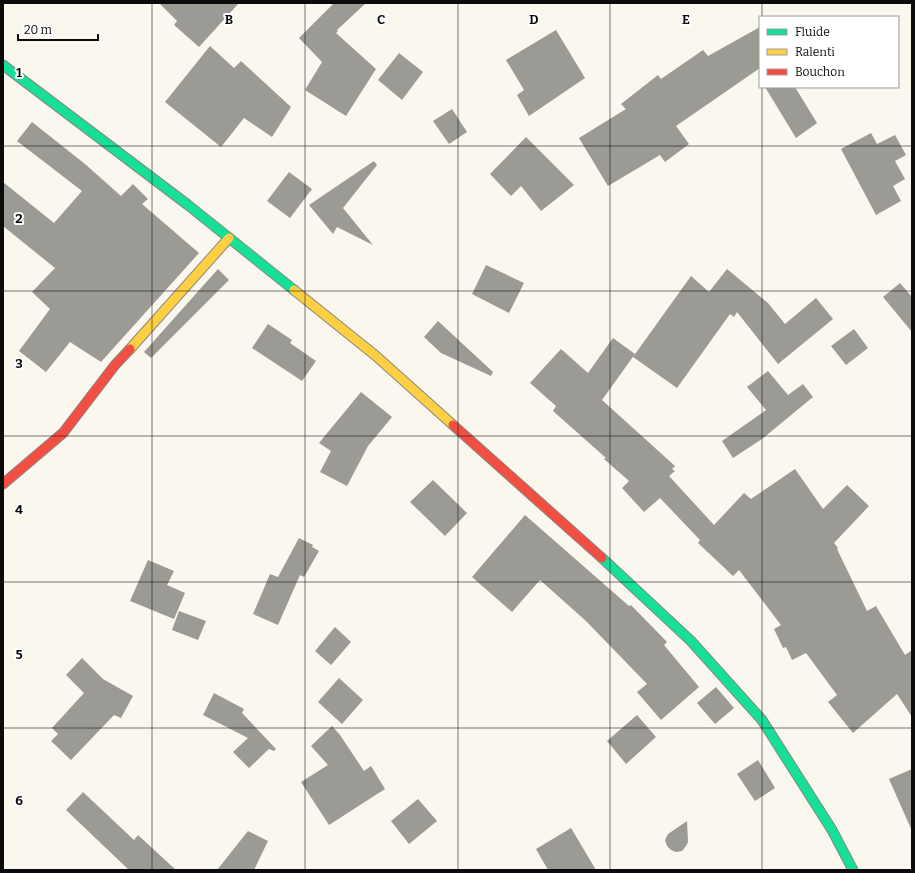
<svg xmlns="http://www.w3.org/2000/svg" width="915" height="873" font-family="Bitter,serif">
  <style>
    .building { fill: #9c9a95 }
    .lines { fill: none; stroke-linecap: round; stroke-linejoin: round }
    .fast-casing { stroke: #898884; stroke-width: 11 }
    .slow-casing { stroke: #898884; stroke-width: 11 }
    .jam-casing { stroke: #898884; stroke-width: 11 }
    .fast { stroke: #16e098; stroke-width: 9 }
    .slow { stroke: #ffcf43; stroke-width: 9 }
    .jam { stroke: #f24e42; stroke-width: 9 }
    .grid { fill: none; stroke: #0b0b0b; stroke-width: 1; stroke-opacity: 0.55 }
    .grid-label { font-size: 13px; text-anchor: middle; font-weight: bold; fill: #0b0b0b; stroke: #fff; stroke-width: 4; stroke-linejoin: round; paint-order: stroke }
  </style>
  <rect width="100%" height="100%" fill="#faf7ef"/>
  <g class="building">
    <polygon points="159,3 239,3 199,47 174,25 177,21"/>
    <polygon points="334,3 366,3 337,30 338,31 336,33 376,69 346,116 305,90 322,62 299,38"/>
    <polygon points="760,27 760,68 676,126 689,144 665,162 660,155 608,186 579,138 626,109 621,104 658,75 661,79 703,50 708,56"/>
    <polygon points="556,30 585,78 529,116 517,95 524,90 506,60"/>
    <polygon points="210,46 234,68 241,61 291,107 272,137 244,118 221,147 165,102"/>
    <polygon points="399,53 423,72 402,100 378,80"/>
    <polygon points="765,87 795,87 817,123 796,138"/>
    <polygon points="452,109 467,132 449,144 433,121"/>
    <polygon points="32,122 85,164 121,196 133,184 148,199 142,204 199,253 101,362 70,342 46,372 19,351 50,309 32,292 55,268 3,226 3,182 54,223 82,191 17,141"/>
    <polygon points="871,133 877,144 895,135 906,155 895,161 905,179 893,186 901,201 876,215 841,149"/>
    <polygon points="526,137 574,185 541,211 521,186 511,196 490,174"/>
    <polygon points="374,161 377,165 343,208 373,245 337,227 333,234 309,205"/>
    <polygon points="289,172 312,189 290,218 267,201"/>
    <polygon points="486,265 524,283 509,313 472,294"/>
    <polygon points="218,269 229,280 151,358 144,352"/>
    <polygon points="727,269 768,303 785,324 816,298 833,319 778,364 737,312 734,317 730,314 677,388 633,357 691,276 709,292"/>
    <polygon points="900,283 912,297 912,332 883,297"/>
    <polygon points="438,321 493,372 491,376 441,353 424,337"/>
    <polygon points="268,324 292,340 290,343 316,361 302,381 252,348"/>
    <polygon points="854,329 868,348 846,365 831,346"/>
    <polygon points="613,338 635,354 602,400 675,466 672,469 675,471 669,476 714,525 744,493 751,499 795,469 823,509 847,485 869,506 834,543 838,548 837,549 867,611 876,606 905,655 912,650 912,717 897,694 853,733 828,702 837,695 806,653 792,660 786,647 783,648 774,629 781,625 739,570 733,576 698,543 700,540 660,498 644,512 622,488 629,481 604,459 606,458 553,411 556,406 530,383 561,349 588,373"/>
    <polygon points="768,371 788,395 803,384 813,397 762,439 733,458 722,441 766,410 747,387"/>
    <polygon points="361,392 392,417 368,446 347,486 320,472 331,451 319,443"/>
    <polygon points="433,480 467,513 445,536 410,502"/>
    <polygon points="525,515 629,606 631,605 667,642 664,645 699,687 661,720 637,692 647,684 586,621 540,580 512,612 472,577"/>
    <polygon points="299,538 313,545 312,547 319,551 304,577 300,575 278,625 253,614 270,574 278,577"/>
    <polygon points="148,560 174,571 167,585 185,593 174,619 130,601"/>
    <polygon points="179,611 206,621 198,640 172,630"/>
    <polygon points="335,627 351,642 331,665 315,651"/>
    <polygon points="82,658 103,679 133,696 121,718 114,715 71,760 51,741 58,734 52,728 84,693 66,675"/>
    <polygon points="339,678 363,700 342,724 318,702"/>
    <polygon points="716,687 734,708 715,724 697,703"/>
    <polygon points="214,693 244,709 242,713 276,749 274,751 269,749 249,768 233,752 248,738 203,715"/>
    <polygon points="637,715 656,737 626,764 607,741"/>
    <polygon points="332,726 340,735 364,771 371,766 385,789 329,825 301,782 328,765 311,746"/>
    <polygon points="758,760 775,788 755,801 737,774"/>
    <polygon points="912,769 912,831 889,779"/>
    <polygon points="83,792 134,840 138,835 176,870 129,870 66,810"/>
    <polygon points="418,799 437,821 409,844 391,821"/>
    <polygon points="687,821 688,842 686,846 682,851 676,852 671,850 667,846 665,840 668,834"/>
    <polygon points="571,828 596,870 548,870 536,849"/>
    <polygon points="248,831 268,841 254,870 217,870"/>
  </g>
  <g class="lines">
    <defs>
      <g id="fast">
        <polyline points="3,65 188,205 294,290"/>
        <polyline points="602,558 691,641 762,720 832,830 853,870"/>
      </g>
      <g id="slow">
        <polyline points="294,290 376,356 453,425"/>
        <polyline points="130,349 229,238"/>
      </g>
      <g id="jam">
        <polyline points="453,425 602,558"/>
        <polyline points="3,484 63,433 115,365 130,349"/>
      </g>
    </defs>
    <use href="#fast" class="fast-casing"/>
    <use href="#slow" class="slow-casing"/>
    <use href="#jam" class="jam-casing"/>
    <use href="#fast" class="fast"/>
    <use href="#slow" class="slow"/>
    <use href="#jam" class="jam"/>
  </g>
  <path class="grid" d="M152,3V870M305,3V870M458,3V870M610,3V870M762,3V17M762,87V870M3,146H912M3,291H912M3,436H912M3,582H912M3,728H912"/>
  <g class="grid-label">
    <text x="229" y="24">B</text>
    <text x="381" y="24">C</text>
    <text x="534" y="24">D</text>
    <text x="686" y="24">E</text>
    <text x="19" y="77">1</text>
    <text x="19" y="223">2</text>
    <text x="19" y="368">3</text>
    <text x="19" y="514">4</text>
    <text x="19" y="659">5</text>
    <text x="19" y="805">6</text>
  </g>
  <rect width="915" height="873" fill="none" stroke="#0b0b0b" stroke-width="8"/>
  <rect x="759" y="16" width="140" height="72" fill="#ffffff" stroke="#9d9d9d"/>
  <rect x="767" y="29" width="20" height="6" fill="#16e098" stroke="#9d9d9d"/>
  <text x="795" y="36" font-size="12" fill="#0b0b0b">Fluide</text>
  <rect x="767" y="49" width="20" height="6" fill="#ffcf43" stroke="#9d9d9d"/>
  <text x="795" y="56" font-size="12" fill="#0b0b0b">Ralenti</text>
  <rect x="767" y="69" width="20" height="6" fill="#f24e42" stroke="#9d9d9d"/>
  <text x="795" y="76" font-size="12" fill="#0b0b0b">Bouchon</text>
  <path d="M18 34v6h80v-6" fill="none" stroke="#0b0b0b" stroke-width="2"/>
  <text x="24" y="34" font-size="12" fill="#0b0b0b" stroke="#ffffff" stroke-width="3" paint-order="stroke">20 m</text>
</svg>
